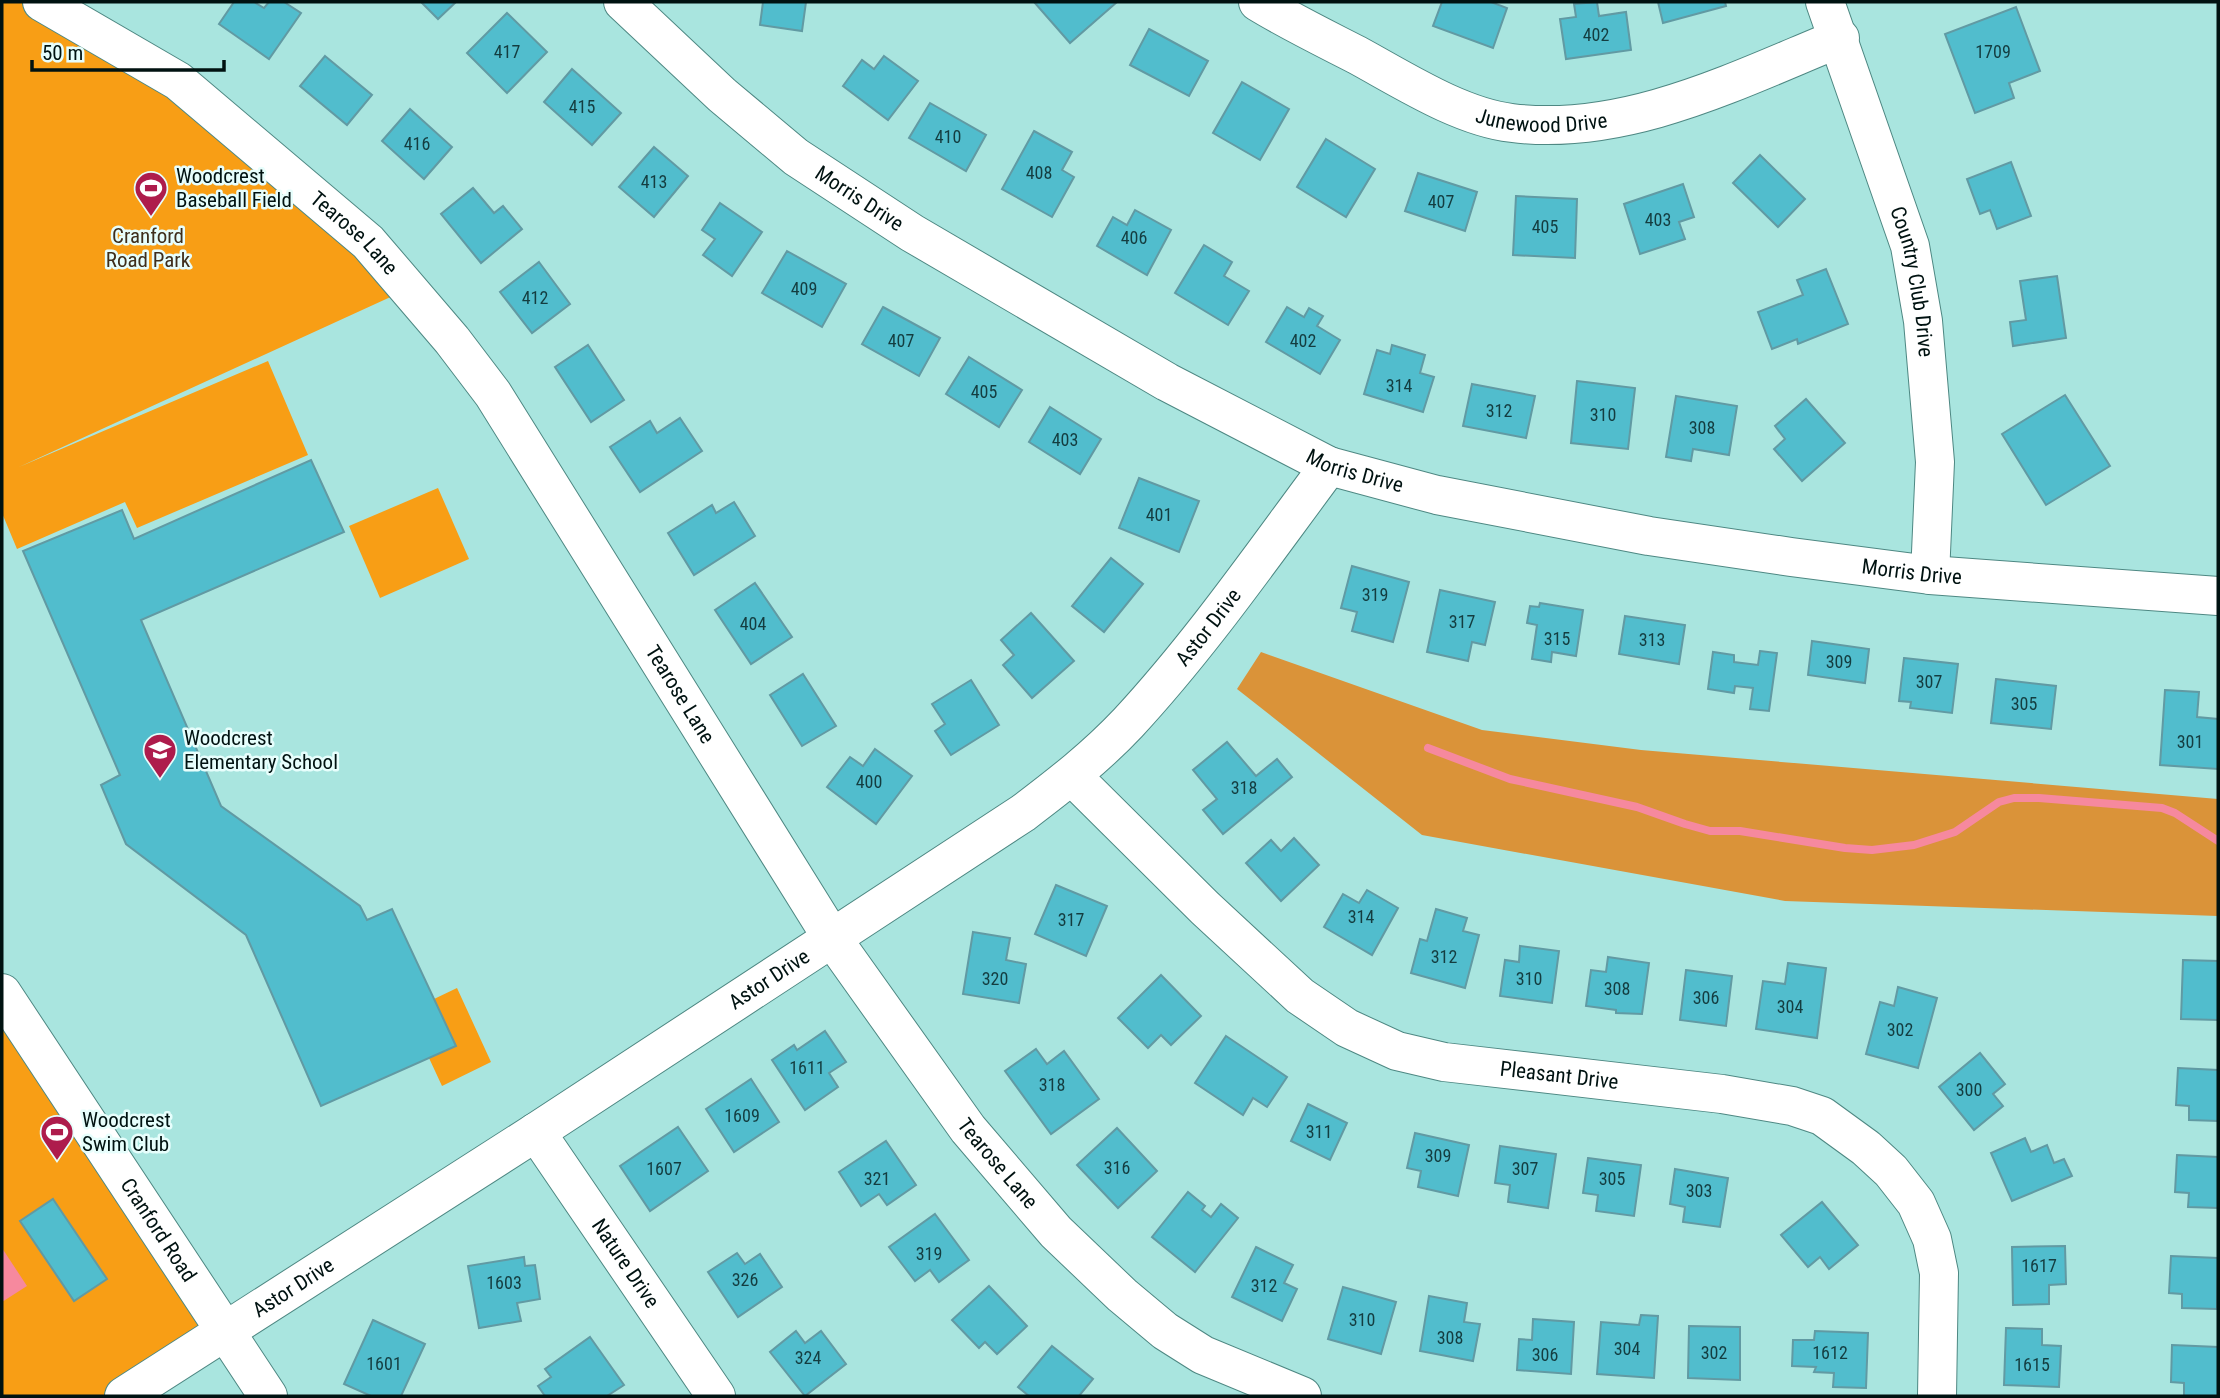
<svg xmlns="http://www.w3.org/2000/svg" width="2220" height="1398" font-family="'Roboto Condensed',sans-serif">
  <style>
    .green { fill: #f89e15 }
    .forest { fill: #da9339 }
    .water { fill: #f6899e }
    .lines { fill: none; stroke-linecap: round; stroke-linejoin: round }
    .stream { stroke: #f6899e; stroke-width: 8 }
    .building { fill: #51bdcd; stroke: #619aa3; stroke-width: 2 }
    .minor-casing { stroke: #4e8883; stroke-width: 40 }
    .minor { stroke: #fff; stroke-width: 38 }
    .labels { text-anchor: middle; stroke-width: 5; stroke-linejoin: round; paint-order: stroke }
    .number-label { font-size: 18px; fill: #143d40 }
    .street-label { font-size: 21px; fill: #001211; stroke: #e7fefc }
    .poi-label { font-size: 21px; fill: #001211; stroke: #e7fefc; text-anchor: start }
    .park-label { font-size: 21px; fill: #3f2e1b; stroke: #e7fefc }
  </style>
  <rect width="100%" height="100%" fill="#a9e5df"/>
  <g class="green">
    <polygon points="2,2 42,2 80,22 408,289 19,467 268,361 308,455 137,528 125,502 17,549 2,513"/>
    <polygon points="438,488 469,559 380,598 349,526"/>
    <polygon points="457,988 491,1062 442,1086 429,1058 456,1046 434,999"/>
    <polygon points="2,993 224,1331 124,1396 2,1396"/>
  </g>
  <polygon class="forest" points="1261,652 1482,730 1641,750 2218,799 2218,916 1785,901 1422,835 1237,689"/>
  <polygon class="water" points="2,1248 27,1286 2,1302"/>
  <g class="lines">
    <polyline class="stream" points="1428,748 1510,779 1637,807 1685,824 1710,831 1740,831 1845,848 1872,850 1914,845 1955,832 1999,802 2014,798 2039,798 2162,808 2175,813 2218,841"/>
  </g>
  <g class="building">
    <polygon points="234,2 254,2 264,8 269,2 284,2 301,13 269,59 219,24"/>
    <polygon points="421,2 456,2 438,19"/>
    <polygon points="763,2 806,2 802,31 760,25"/>
    <polygon points="1034,2 1117,2 1070,43"/>
    <polygon points="1442,2 1491,2 1507,8 1493,48 1433,26"/>
    <polygon points="1597,2 1599,16 1626,12 1631,50 1566,59 1560,19 1576,17 1574,4"/>
    <polygon points="1658,2 1725,2 1726,6 1663,23"/>
    <polygon points="2016,7 2040,71 2009,83 2014,98 1975,113 1945,34"/>
    <polygon points="507,13 547,52 507,93 467,53"/>
    <polygon points="1149,29 1208,61 1189,96 1130,65"/>
    <polygon points="325,56 372,95 347,125 300,86"/>
    <polygon points="884,56 918,81 888,120 843,86 862,60 874,69"/>
    <polygon points="572,69 621,113 592,145 544,102"/>
    <polygon points="1242,82 1289,109 1260,160 1213,133"/>
    <polygon points="930,103 986,135 966,171 909,138"/>
    <polygon points="410,109 452,147 424,179 382,141"/>
    <polygon points="1034,131 1072,152 1062,170 1074,177 1052,217 1002,189"/>
    <polygon points="1326,139 1375,169 1346,217 1297,187"/>
    <polygon points="654,147 688,176 654,217 619,187"/>
    <polygon points="1760,155 1805,199 1778,227 1733,183"/>
    <polygon points="2011,162 2031,216 1997,229 1990,210 1980,214 1967,179"/>
    <polygon points="1418,173 1477,192 1465,231 1405,211"/>
    <polygon points="1683,184 1694,217 1679,222 1685,239 1640,254 1624,204"/>
    <polygon points="473,188 494,213 503,206 522,229 481,263 441,214"/>
    <polygon points="1516,196 1577,199 1575,258 1513,255"/>
    <polygon points="720,203 762,232 732,276 703,255 715,239 702,230"/>
    <polygon points="1135,210 1171,230 1147,275 1097,246 1113,217 1127,225"/>
    <polygon points="1204,245 1232,262 1224,276 1249,291 1228,325 1175,293"/>
    <polygon points="787,251 846,284 822,327 762,293"/>
    <polygon points="539,262 570,304 532,333 500,292"/>
    <polygon points="1826,269 1848,324 1798,344 1797,339 1772,349 1758,312 1803,295 1797,280"/>
    <polygon points="2057,276 2066,338 2013,346 2010,322 2026,320 2020,281"/>
    <polygon points="883,307 940,338 919,376 862,344"/>
    <polygon points="1287,307 1304,317 1309,308 1323,316 1317,326 1340,340 1320,374 1266,342"/>
    <polygon points="588,345 624,400 591,422 555,367"/>
    <polygon points="1392,345 1425,355 1420,373 1434,377 1423,412 1364,394 1377,350 1390,354"/>
    <polygon points="969,357 1022,390 999,427 946,394"/>
    <polygon points="1577,381 1635,388 1628,449 1571,443"/>
    <polygon points="1472,384 1535,396 1526,438 1463,426"/>
    <polygon points="2065,395 2110,466 2046,505 2002,434"/>
    <polygon points="1676,396 1737,406 1729,455 1693,449 1691,461 1666,457"/>
    <polygon points="1806,399 1845,443 1802,481 1774,449 1785,439 1775,426"/>
    <polygon points="1050,407 1101,439 1080,474 1029,442"/>
    <polygon points="680,418 702,451 640,492 610,447 650,421 657,433"/>
    <polygon points="311,460 344,532 141,620 221,806 360,906 367,920 392,909 456,1046 321,1106 246,935 126,844 101,785 120,775 23,551 122,510 134,539"/>
    <polygon points="1139,478 1199,501 1179,552 1119,528"/>
    <polygon points="734,502 755,536 694,575 668,533 712,505 716,513"/>
    <polygon points="1111,558 1143,584 1104,632 1072,606"/>
    <polygon points="1352,566 1409,582 1393,642 1352,631 1357,612 1341,608"/>
    <polygon points="755,583 792,637 751,664 715,610"/>
    <polygon points="1440,590 1495,602 1485,645 1472,642 1468,661 1427,652"/>
    <polygon points="1540,603 1583,610 1576,656 1552,652 1551,662 1532,659 1537,625 1527,623 1530,606 1539,607"/>
    <polygon points="1031,613 1074,661 1032,698 1003,665 1014,655 1001,640"/>
    <polygon points="1625,616 1685,625 1679,664 1619,654"/>
    <polygon points="1812,641 1869,649 1865,683 1808,675"/>
    <polygon points="1760,651 1777,653 1769,711 1750,709 1753,688 1735,686 1734,693 1708,689 1713,652 1734,655 1734,662 1758,665"/>
    <polygon points="1904,658 1958,664 1952,713 1910,708 1911,702 1899,701"/>
    <polygon points="803,674 836,726 802,746 770,695"/>
    <polygon points="1996,679 2056,686 2051,729 1991,723"/>
    <polygon points="971,680 999,725 951,755 935,731 945,724 932,704"/>
    <polygon points="2165,690 2199,692 2197,717 2218,719 2218,769 2160,765"/>
    <polygon points="1227,742 1256,776 1277,759 1292,777 1223,834 1203,810 1217,799 1193,770"/>
    <polygon points="875,749 912,776 876,824 827,787 850,757 863,766"/>
    <polygon points="1294,838 1319,865 1281,901 1246,863 1271,840 1281,851"/>
    <polygon points="1056,885 1107,906 1086,956 1035,934"/>
    <polygon points="1367,890 1398,908 1372,955 1324,927 1343,894 1359,903"/>
    <polygon points="1436,909 1467,918 1463,931 1479,935 1465,988 1411,973 1420,939 1427,941"/>
    <polygon points="973,932 1010,938 1006,960 1026,964 1019,1003 963,994"/>
    <polygon points="1520,946 1559,951 1552,1003 1500,996 1505,960 1519,962"/>
    <polygon points="1608,957 1649,963 1642,1014 1616,1013 1616,1010 1586,1006 1591,970 1606,972"/>
    <polygon points="2183,960 2218,961 2218,1020 2181,1019"/>
    <polygon points="1788,963 1826,968 1817,1038 1756,1029 1763,981 1785,984"/>
    <polygon points="1686,970 1732,976 1726,1026 1680,1020"/>
    <polygon points="1161,975 1201,1016 1171,1045 1161,1035 1148,1048 1118,1018"/>
    <polygon points="1898,987 1937,998 1918,1068 1866,1054 1880,1002 1894,1006"/>
    <polygon points="825,1031 846,1062 829,1073 838,1087 805,1110 772,1060 794,1045 797,1050"/>
    <polygon points="1226,1036 1287,1077 1267,1107 1253,1098 1243,1115 1195,1083"/>
    <polygon points="1036,1049 1047,1064 1064,1051 1099,1099 1051,1134 1005,1071"/>
    <polygon points="1980,1053 2005,1084 1993,1094 2003,1106 1974,1130 1939,1087"/>
    <polygon points="2178,1068 2218,1070 2218,1121 2189,1120 2189,1106 2176,1105"/>
    <polygon points="751,1079 779,1122 734,1152 706,1109"/>
    <polygon points="1308,1104 1347,1123 1330,1160 1291,1141"/>
    <polygon points="678,1127 708,1171 650,1211 620,1166"/>
    <polygon points="1117,1128 1157,1171 1118,1208 1077,1165"/>
    <polygon points="1415,1133 1469,1145 1458,1196 1418,1187 1421,1171 1407,1168"/>
    <polygon points="2025,1138 2031,1152 2047,1145 2054,1163 2064,1159 2072,1176 2012,1201 1991,1153"/>
    <polygon points="886,1141 916,1185 887,1205 879,1194 861,1206 839,1172"/>
    <polygon points="1500,1146 1556,1154 1548,1208 1508,1202 1510,1185 1495,1183"/>
    <polygon points="2177,1155 2218,1157 2218,1208 2188,1207 2189,1193 2175,1192"/>
    <polygon points="1588,1158 1641,1165 1634,1216 1596,1211 1598,1195 1583,1193"/>
    <polygon points="1675,1169 1728,1178 1720,1227 1683,1222 1685,1207 1670,1204"/>
    <polygon points="1188,1192 1205,1206 1202,1210 1211,1217 1221,1204 1238,1218 1195,1272 1152,1237"/>
    <polygon points="53,1199 107,1279 74,1301 20,1221"/>
    <polygon points="1822,1202 1858,1245 1829,1269 1820,1257 1808,1267 1781,1235"/>
    <polygon points="935,1214 969,1260 939,1282 930,1270 915,1281 889,1247"/>
    <polygon points="2065,1246 2066,1284 2049,1285 2049,1304 2013,1305 2012,1247"/>
    <polygon points="1256,1247 1293,1265 1284,1283 1297,1289 1282,1321 1232,1297"/>
    <polygon points="737,1253 745,1264 760,1254 782,1287 738,1317 708,1272"/>
    <polygon points="2171,1256 2218,1258 2217,1309 2182,1308 2182,1294 2169,1293"/>
    <polygon points="524,1257 525,1266 535,1265 540,1299 517,1303 521,1321 479,1328 468,1266"/>
    <polygon points="989,1286 1027,1326 997,1354 985,1342 979,1348 952,1320"/>
    <polygon points="1343,1287 1396,1302 1381,1354 1328,1339"/>
    <polygon points="1429,1296 1467,1303 1464,1322 1480,1324 1473,1361 1420,1351"/>
    <polygon points="1641,1315 1658,1316 1654,1378 1597,1374 1601,1322 1639,1325"/>
    <polygon points="1533,1319 1574,1322 1571,1374 1517,1370 1519,1339 1532,1340"/>
    <polygon points="373,1320 425,1344 401,1396 371,1396 344,1384"/>
    <polygon points="1689,1326 1740,1327 1740,1380 1688,1378"/>
    <polygon points="2006,1328 2042,1329 2042,1345 2061,1346 2059,1387 2004,1385"/>
    <polygon points="796,1331 805,1343 821,1331 846,1364 805,1396 770,1352"/>
    <polygon points="1815,1331 1868,1333 1866,1388 1833,1387 1834,1373 1814,1372 1816,1367 1792,1366 1793,1340 1814,1340"/>
    <polygon points="590,1337 624,1385 607,1396 545,1396 538,1386 551,1377 545,1369"/>
    <polygon points="2172,1345 2218,1347 2218,1396 2184,1396 2184,1383 2171,1382"/>
    <polygon points="1052,1346 1093,1379 1079,1396 1029,1396 1018,1387"/>
  </g>
  <g class="lines">
    <defs>
      <g id="minor">
        <path id="s1" d="M42,2L178,81L368,242L452,340L493,394L832,938L968,1129L1056,1232L1122,1295L1165,1331L1203,1355L1302,1396"/>
        <path id="s2" d="M623,2L722,95L796,157L912,233L1167,382L1329,466L1437,495L1649,536L1791,557L1930,575L2218,596"/>
        <path id="s3" d="M1258,2C1289,21 1324,38 1357,55C1403,80 1460,117 1512,123C1626,137 1737,80 1840,38"/>
        <path id="s4" d="M1825,2L1910,246L1923,321L1935,462L1930,575"/>
        <path id="s5" d="M1072,776L1205,908L1300,996L1347,1028L1397,1051L1444,1062L1722,1094L1792,1106L1822,1116L1866,1148L1891,1171L1916,1203L1932,1239L1939,1273L1937,1396"/>
        <path id="s6" d="M2,993L268,1396"/>
        <path id="s7" d="M536,1132L716,1396"/>
        <path id="s8" d="M124,1396L536,1132L1023,813C1060,785 1096,757 1128,723C1202,643 1264,553 1329,466"/>
      </g>
    </defs>
    <use href="#minor" class="minor-casing"/>
    <use href="#minor" class="minor"/>
  </g>
  <defs>
    <symbol id="stadium-pin" viewBox="-11 -11 22 30"><path d="M0 17L-7.5 6A9.5 9.5 0 1 1 7.5 6Z" fill="#ae1c4c" stroke="#e7fefc"/><path d="M0-5a6.5 5 0 1 0 0 10a6.5 5 0 1 0 0-10ZM-3.5-1.8h7v3.6h-7Z" fill="#fff"/></symbol>
    <symbol id="school-pin" viewBox="-11 -11 22 30"><path d="M0 17L-7.5 6A9.5 9.5 0 1 1 7.5 6Z" fill="#ae1c4c" stroke="#e7fefc"/><path d="M0-5L7-2L0 1L-7-2ZM-4 1L0 2.5L4 1V4Q0 6-4 4Z" fill="#fff"/></symbol>
  </defs>
  <g fill-rule="evenodd">
    <use href="#stadium-pin" x="132" y="169" width="38" height="52"/>
    <use href="#school-pin" x="141" y="731" width="38" height="52"/>
    <use href="#stadium-pin" x="38" y="1113" width="38" height="52"/>
  </g>
  <g class="labels">
    <g class="number-label">
      <text x="1596" y="41">402</text>
      <text x="507" y="58">417</text>
      <text x="1993" y="58">1709</text>
      <text x="582" y="113">415</text>
      <text x="948" y="143">410</text>
      <text x="417" y="150">416</text>
      <text x="1039" y="179">408</text>
      <text x="654" y="188">413</text>
      <text x="1441" y="208">407</text>
      <text x="1658" y="226">403</text>
      <text x="1545" y="233">405</text>
      <text x="1134" y="244">406</text>
      <text x="804" y="295">409</text>
      <text x="535" y="304">412</text>
      <text x="901" y="347">407</text>
      <text x="1303" y="347">402</text>
      <text x="1399" y="392">314</text>
      <text x="984" y="398">405</text>
      <text x="1499" y="417">312</text>
      <text x="1603" y="421">310</text>
      <text x="1702" y="434">308</text>
      <text x="1065" y="446">403</text>
      <text x="1159" y="521">401</text>
      <text x="1375" y="601">319</text>
      <text x="1462" y="628">317</text>
      <text x="753" y="630">404</text>
      <text x="1557" y="645">315</text>
      <text x="1652" y="646">313</text>
      <text x="1839" y="668">309</text>
      <text x="1929" y="688">307</text>
      <text x="2024" y="710">305</text>
      <text x="2190" y="748">301</text>
      <text x="869" y="788">400</text>
      <text x="1244" y="794">318</text>
      <text x="1361" y="923">314</text>
      <text x="1071" y="926">317</text>
      <text x="1444" y="963">312</text>
      <text x="995" y="985">320</text>
      <text x="1529" y="985">310</text>
      <text x="1617" y="995">308</text>
      <text x="1706" y="1004">306</text>
      <text x="1790" y="1013">304</text>
      <text x="1900" y="1036">302</text>
      <text x="807" y="1074">1611</text>
      <text x="1052" y="1091">318</text>
      <text x="1969" y="1096">300</text>
      <text x="742" y="1122">1609</text>
      <text x="1319" y="1138">311</text>
      <text x="1438" y="1162">309</text>
      <text x="1117" y="1174">316</text>
      <text x="664" y="1175">1607</text>
      <text x="1525" y="1175">307</text>
      <text x="877" y="1185">321</text>
      <text x="1612" y="1185">305</text>
      <text x="1699" y="1197">303</text>
      <text x="929" y="1260">319</text>
      <text x="2039" y="1272">1617</text>
      <text x="745" y="1286">326</text>
      <text x="504" y="1289">1603</text>
      <text x="1264" y="1292">312</text>
      <text x="1362" y="1326">310</text>
      <text x="1450" y="1344">308</text>
      <text x="1627" y="1355">304</text>
      <text x="1714" y="1359">302</text>
      <text x="1830" y="1359">1612</text>
      <text x="1545" y="1361">306</text>
      <text x="808" y="1364">324</text>
      <text x="384" y="1370">1601</text>
      <text x="2032" y="1371">1615</text>
    </g>
    <g class="street-label">
      <text dy="7" stroke="none"><textPath href="#s3" startOffset="312">Junewood Drive</textPath></text>
      <text dy="7" stroke="none"><textPath href="#s2" startOffset="308">Morris Drive</textPath></text>
      <text dy="7" stroke="none"><textPath href="#s1" startOffset="390">Tearose Lane</textPath></text>
      <text dy="7" stroke="none"><textPath href="#s4" startOffset="294">Country Club Drive</textPath></text>
      <text dy="7" stroke="none"><textPath href="#s2" startOffset="875">Morris Drive</textPath></text>
      <text dy="7" stroke="none"><textPath href="#s2" startOffset="1442">Morris Drive</textPath></text>
      <text dy="7" stroke="none"><textPath href="#s8" startOffset="1335">Astor Drive</textPath></text>
      <text dy="7" stroke="none"><textPath href="#s1" startOffset="957">Tearose Lane</textPath></text>
      <text dy="7" stroke="none"><textPath href="#s8" startOffset="768">Astor Drive</textPath></text>
      <text dy="7" stroke="none"><textPath href="#s5" startOffset="593">Pleasant Drive</textPath></text>
      <text dy="7" stroke="none"><textPath href="#s1" startOffset="1524">Tearose Lane</textPath></text>
      <text dy="7" stroke="none"><textPath href="#s6" startOffset="284">Cranford Road</textPath></text>
      <text dy="7" stroke="none"><textPath href="#s7" startOffset="159">Nature Drive</textPath></text>
      <text dy="7" stroke="none"><textPath href="#s8" startOffset="201">Astor Drive</textPath></text>
    </g>
    <g class="poi-label">
      <text x="176" y="183">Woodcrest<tspan x="176" dy="24">Baseball Field</tspan></text>
      <text x="184" y="745">Woodcrest<tspan x="184" dy="24">Elementary School</tspan></text>
      <text x="82" y="1127">Woodcrest<tspan x="82" dy="24">Swim Club</tspan></text>
    </g>
    <g class="park-label">
      <text x="148" y="243">Cranford<tspan x="148" dy="24">Road Park</tspan></text>
    </g>
  </g>
  <rect width="2220" height="1398" fill="none" stroke="#001211" stroke-width="7"/>
  <path d="M32 60v10h192v-10" fill="none" stroke="#001211" stroke-width="3.5"/>
  <text x="42" y="60" font-size="21" fill="#001211" stroke="#e7fefc" stroke-width="5" paint-order="stroke">50 m</text>
</svg>
